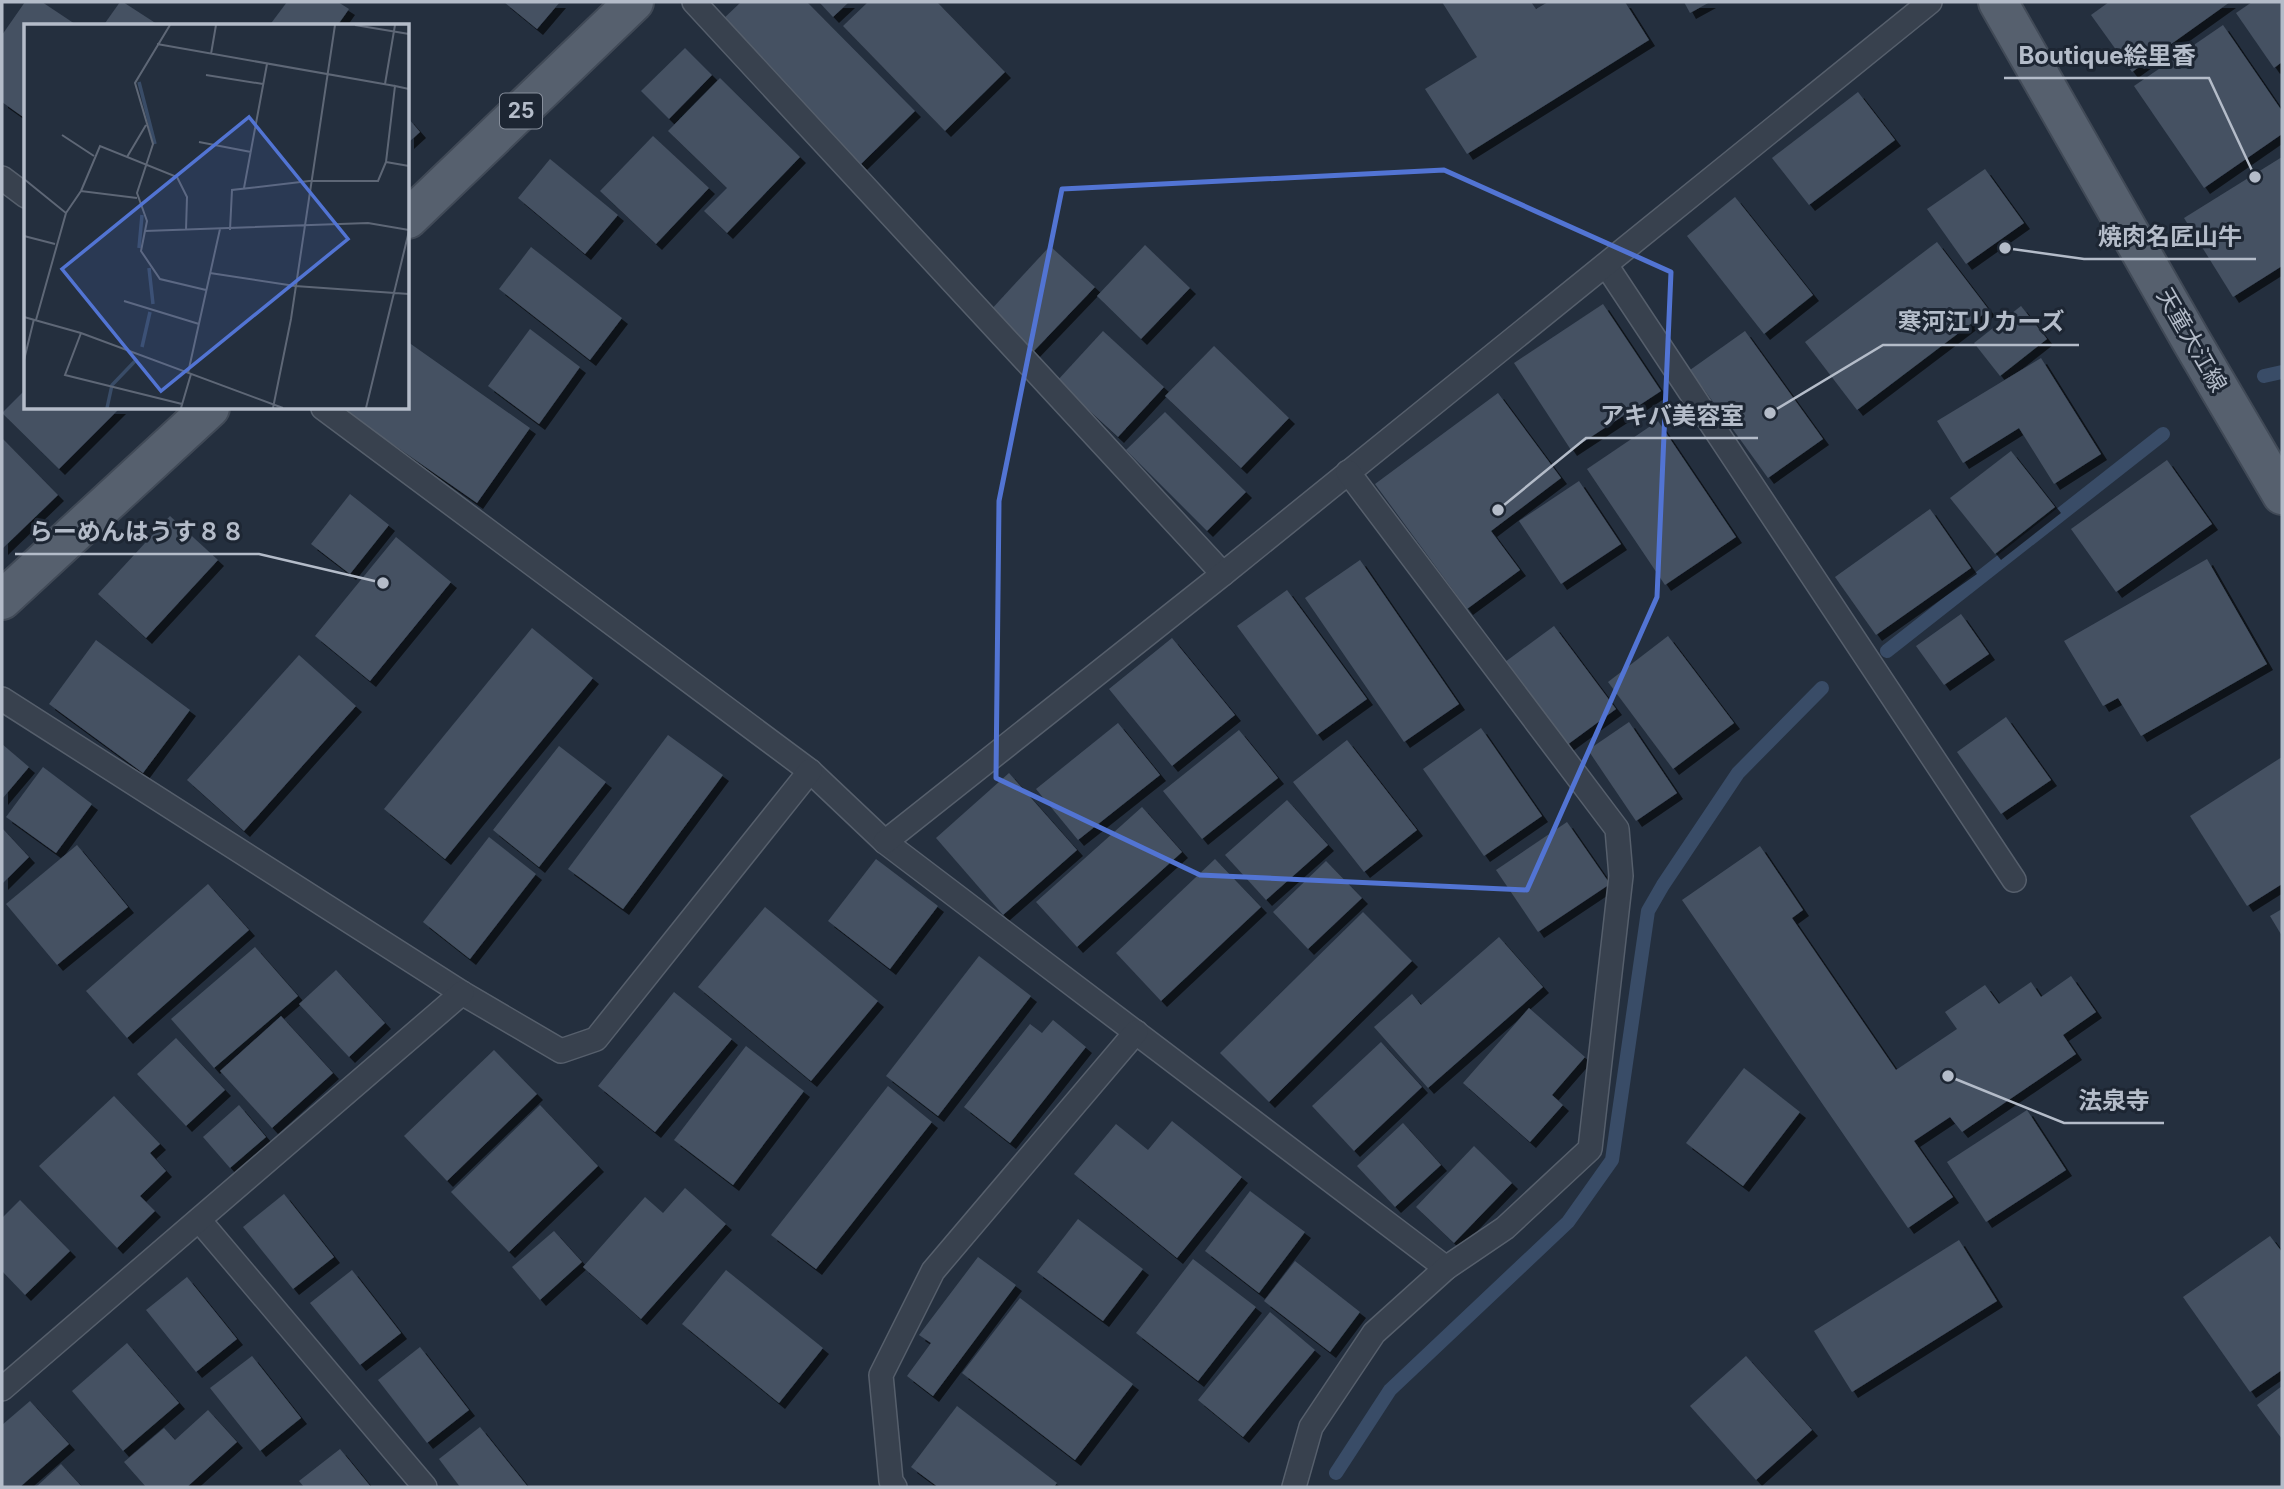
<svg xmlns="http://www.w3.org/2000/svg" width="2284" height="1489" font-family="Inter,'Noto Sans JP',sans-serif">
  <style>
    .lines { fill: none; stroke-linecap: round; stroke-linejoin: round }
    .stream { stroke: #394c67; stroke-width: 14 }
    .building { fill: #455162; filter: url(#shadow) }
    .lane-casing { stroke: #565f6c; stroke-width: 26 }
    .primary-casing { stroke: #414a57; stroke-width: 42 }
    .lane { stroke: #38414e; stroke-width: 23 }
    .primary { stroke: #56606e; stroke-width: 38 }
    .marked { fill: none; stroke: #5274d3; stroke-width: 5; stroke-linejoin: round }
    .labels { text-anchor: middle; stroke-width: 6; stroke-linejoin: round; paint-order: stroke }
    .shield { fill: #1d2633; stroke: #878f9c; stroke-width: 2 }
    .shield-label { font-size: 21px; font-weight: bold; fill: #b4bcc9 }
    .street-label { font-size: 23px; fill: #b4bcc9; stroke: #1d2633 }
    .inset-river { fill: none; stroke: #394c67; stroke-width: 3.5 }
    .inset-road { fill: none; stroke: #5e6776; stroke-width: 2 }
    .view { fill: #5274d3; fill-opacity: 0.15; stroke: #5274d3; stroke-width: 3.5 }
    .inset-edge { fill: none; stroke: #b4bcc9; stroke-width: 3.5 }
    .leader { fill: none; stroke: #b4bcc9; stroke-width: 2.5 }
    .callout-dot { fill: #b4bcc9; stroke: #1d2633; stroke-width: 2.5 }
    .callout-label { font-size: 24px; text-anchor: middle; font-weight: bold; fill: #b4bcc9; stroke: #1d2633; stroke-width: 6; stroke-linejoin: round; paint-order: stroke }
  </style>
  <defs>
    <filter id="shadow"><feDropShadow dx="6" dy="6" stdDeviation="0" flood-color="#0009"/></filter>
  </defs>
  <rect width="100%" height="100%" fill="#242f3e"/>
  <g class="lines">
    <g class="stream">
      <polyline points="2264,376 2282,372"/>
      <polyline points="1887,651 2163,434"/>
      <polyline points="1336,1473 1390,1390 1568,1222 1612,1160 1648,911 1663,885 1738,773 1822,688"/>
    </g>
  </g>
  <g class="building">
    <polygon points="25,2 42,2 78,26 26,26 26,119 2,102 2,35"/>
    <polygon points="120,2 123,2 160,26 103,26"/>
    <polygon points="287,2 338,2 349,9 337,26 269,26"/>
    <polygon points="504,2 560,2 537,29"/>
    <polygon points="741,2 807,2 915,111 861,164 720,22"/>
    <polygon points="819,2 849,2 833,17"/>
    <polygon points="868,2 937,2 1005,72 945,131 843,26"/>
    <polygon points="1442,2 1531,2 1536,9 1548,2 1625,2 1649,40 1467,154 1425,89 1477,57"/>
    <polygon points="1684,2 1710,2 1690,13"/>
    <polygon points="2109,2 2230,2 2132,72 2091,15"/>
    <polygon points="2252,2 2282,2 2282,62 2274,68 2236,13"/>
    <polygon points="2223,25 2282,111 2282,134 2204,188 2134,86"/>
    <polygon points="685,48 712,75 669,119 641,91"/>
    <polygon points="720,78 800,157 727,233 704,211 727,188 668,131"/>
    <polygon points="1858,92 1895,140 1809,205 1772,158"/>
    <polygon points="408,118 420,132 408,143"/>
    <polygon points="653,136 709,188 656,244 600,191"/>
    <polygon points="2282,157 2282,266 2233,297 2184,218"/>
    <polygon points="550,159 618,215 585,254 518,198"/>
    <polygon points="1985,169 2024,223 1966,264 1927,209"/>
    <polygon points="1735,197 1813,295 1764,334 1687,236"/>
    <polygon points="1937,242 1989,310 1857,410 1805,342"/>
    <polygon points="1145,245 1190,288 1141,339 1097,296"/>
    <polygon points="1050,246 1095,287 1032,353 989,312"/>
    <polygon points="531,247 622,318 590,360 499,289"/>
    <polygon points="1603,304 1661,391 1571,450 1514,363"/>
    <polygon points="2021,306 2047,339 2000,376 1974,343"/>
    <polygon points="530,329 580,367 539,424 488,386"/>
    <polygon points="1103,331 1164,387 1118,437 1057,381"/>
    <polygon points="1745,331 1823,439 1768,478 1690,370"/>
    <polygon points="408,342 530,428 477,503 341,408 408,408"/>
    <polygon points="1214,346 1289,418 1241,468 1165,396"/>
    <polygon points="2041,358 2101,454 2054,484 2019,428 1963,463 1937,421"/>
    <polygon points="26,389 26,408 120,408 59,469 2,413"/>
    <polygon points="1498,393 1561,478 1491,531 1520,570 1467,609 1375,484"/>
    <polygon points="1165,412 1246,492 1207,531 1126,450"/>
    <polygon points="1658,421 1736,537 1665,585 1587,469"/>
    <polygon points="2,438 58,495 2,549"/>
    <polygon points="2011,451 2055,507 1995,554 1950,498"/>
    <polygon points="2167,460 2212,524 2116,592 2071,529"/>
    <polygon points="1579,481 1621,544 1561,584 1519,521"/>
    <polygon points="350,494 389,525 350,574 311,544"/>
    <polygon points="1930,509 1971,568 1876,635 1835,577"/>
    <polygon points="170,516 218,560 146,638 98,594"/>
    <polygon points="396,537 451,582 370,681 315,636"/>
    <polygon points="2207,559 2267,664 2141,736 2118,698 2103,706 2064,641"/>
    <polygon points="1360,560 1459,704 1404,742 1305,598"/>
    <polygon points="1287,590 1367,699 1317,735 1237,626"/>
    <polygon points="1961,614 1989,654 1944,685 1916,646"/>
    <polygon points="1554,626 1616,709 1567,745 1505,662"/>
    <polygon points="532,628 593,678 445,859 384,809"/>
    <polygon points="1668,636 1734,723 1673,769 1608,682"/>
    <polygon points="1172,638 1235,715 1172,766 1109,689"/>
    <polygon points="96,640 190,710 143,773 49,704"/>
    <polygon points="299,655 356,706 244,831 187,780"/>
    <polygon points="2006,717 2051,780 2001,814 1957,752"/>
    <polygon points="1629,722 1677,793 1636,821 1588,750"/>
    <polygon points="1118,723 1160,775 1078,840 1036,789"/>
    <polygon points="1481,728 1542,816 1484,856 1423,769"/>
    <polygon points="1239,730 1278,778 1202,839 1163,791"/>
    <polygon points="668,735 723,775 623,909 568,869"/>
    <polygon points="1347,740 1417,830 1364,872 1293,782"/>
    <polygon points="2,744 29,767 2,799"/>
    <polygon points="559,746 606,782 539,867 493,830"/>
    <polygon points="2282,757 2282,884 2247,906 2190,816"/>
    <polygon points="43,767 92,804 56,853 6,817"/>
    <polygon points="1009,773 1077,850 1003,915 936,838"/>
    <polygon points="1287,800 1328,845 1266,900 1225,855"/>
    <polygon points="1142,807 1182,852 1077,947 1036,902"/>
    <polygon points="1567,822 1610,884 1538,932 1496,870"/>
    <polygon points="2,828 29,857 2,884"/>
    <polygon points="489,837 536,874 470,959 423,922"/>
    <polygon points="77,845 128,907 57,965 6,904"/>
    <polygon points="1760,846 1803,910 1792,918 1896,1070 1957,1029 1945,1012 1985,985 1999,1004 2031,982 2041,997 2071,976 2096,1012 2063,1035 2076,1054 1962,1132 1950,1117 1914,1141 1953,1197 1908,1228 1682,900"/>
    <polygon points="876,859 938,906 890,969 828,921"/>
    <polygon points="1215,859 1261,907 1161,1001 1116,953"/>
    <polygon points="1326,861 1362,898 1308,949 1273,912"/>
    <polygon points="208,884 249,930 127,1038 86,991"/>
    <polygon points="765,907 878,1001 811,1081 698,987"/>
    <polygon points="2282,909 2282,936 2270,916"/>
    <polygon points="1363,912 1412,961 1269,1102 1220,1053"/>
    <polygon points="1499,937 1543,987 1428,1088 1374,1027 1412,994 1421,1005"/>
    <polygon points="255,947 298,996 214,1068 171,1019"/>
    <polygon points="979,956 1031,996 938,1116 886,1076"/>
    <polygon points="336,970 385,1023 349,1057 299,1004"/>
    <polygon points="674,992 732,1039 655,1132 598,1086"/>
    <polygon points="1529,1008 1585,1057 1552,1095 1563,1105 1530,1142 1463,1083"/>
    <polygon points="281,1016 333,1073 272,1128 220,1071"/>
    <polygon points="1053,1020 1086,1047 1010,1143 964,1107 1030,1024 1042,1033"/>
    <polygon points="176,1038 225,1090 186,1126 137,1074"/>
    <polygon points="1381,1042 1422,1087 1354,1151 1312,1106"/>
    <polygon points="746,1046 804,1091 733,1185 674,1140"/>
    <polygon points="494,1050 537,1094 447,1181 404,1136"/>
    <polygon points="1744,1068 1800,1112 1743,1186 1686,1143"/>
    <polygon points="888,1086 932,1122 816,1269 771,1235"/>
    <polygon points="114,1096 160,1144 150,1153 166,1171 140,1196 155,1211 117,1248 39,1166"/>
    <polygon points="239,1105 266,1137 230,1168 203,1137"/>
    <polygon points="540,1105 598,1166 509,1252 451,1192"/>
    <polygon points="2027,1110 2066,1170 1986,1222 1947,1162"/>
    <polygon points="1172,1121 1242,1177 1177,1258 1074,1174 1116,1124 1148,1150"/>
    <polygon points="1403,1123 1441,1165 1395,1207 1357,1166"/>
    <polygon points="1474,1146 1512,1183 1454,1243 1416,1207"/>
    <polygon points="685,1188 726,1224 641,1319 583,1267 645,1197 663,1213"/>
    <polygon points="1250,1191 1305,1232 1259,1293 1205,1251"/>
    <polygon points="284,1194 334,1257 293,1289 243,1227"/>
    <polygon points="20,1200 70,1251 25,1295 2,1271 2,1218"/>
    <polygon points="1078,1219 1143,1269 1103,1321 1037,1272"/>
    <polygon points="554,1231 582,1262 540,1300 512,1267"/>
    <polygon points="2270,1236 2282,1252 2282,1370 2250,1392 2183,1297"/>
    <polygon points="1959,1240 1997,1301 1852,1392 1814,1331"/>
    <polygon points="978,1257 1016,1285 933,1396 907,1376 931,1343 919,1335"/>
    <polygon points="1193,1259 1256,1307 1198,1381 1136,1333"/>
    <polygon points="1295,1261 1360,1312 1330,1352 1264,1301"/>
    <polygon points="352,1270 401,1333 360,1365 310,1303"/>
    <polygon points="726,1270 823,1348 779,1403 682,1324"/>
    <polygon points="187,1277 237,1339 196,1372 146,1310"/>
    <polygon points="1020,1298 1133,1384 1075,1460 962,1373"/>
    <polygon points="1270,1312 1315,1350 1243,1437 1198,1400"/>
    <polygon points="127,1343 179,1403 123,1451 72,1391"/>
    <polygon points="420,1347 469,1410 427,1443 378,1380"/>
    <polygon points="252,1356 301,1418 260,1451 210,1388"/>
    <polygon points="1746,1356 1812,1430 1756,1480 1690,1406"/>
    <polygon points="2282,1386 2282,1439 2257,1405"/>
    <polygon points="30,1401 69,1444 20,1487 2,1487 2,1425"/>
    <polygon points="957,1406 1057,1483 1054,1487 938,1487 911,1467"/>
    <polygon points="208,1410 237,1442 187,1487 146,1487 124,1462 164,1428 175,1440"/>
    <polygon points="480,1427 528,1487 460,1487 439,1459"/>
    <polygon points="340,1449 371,1487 304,1487 299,1481"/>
    <polygon points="61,1464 82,1487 36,1487"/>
  </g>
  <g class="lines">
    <defs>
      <g id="lane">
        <polyline points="694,2 1223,574"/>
        <polyline points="2,178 26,196"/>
        <polyline points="1606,265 2014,880"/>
        <polyline points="323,408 810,771 885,842 1446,1268"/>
        <polyline points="2,699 462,993 561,1051 596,1039 810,771"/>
        <polyline points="885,842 1223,574 1930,2"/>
        <polyline points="199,1220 425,1487"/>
        <polyline points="2,1389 462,993"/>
        <polyline points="895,1487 891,1481 881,1375 933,1271 1136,1032"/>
        <polyline points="1294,1487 1311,1427 1374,1333 1446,1268 1505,1228 1590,1149 1621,876 1617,829 1348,472"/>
      </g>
      <g id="primary">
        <polyline points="1998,2 2192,342 2282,495"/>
        <polyline points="408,219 634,2"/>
        <polyline points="2,600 210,408"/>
      </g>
    </defs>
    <use href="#lane" class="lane-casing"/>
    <use href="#primary" class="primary-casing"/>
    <use href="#lane" class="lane"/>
    <use href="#primary" class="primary"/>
  </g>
  <path class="marked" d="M1444,170L1671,272L1657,597L1527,890L1200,875L996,778L999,501L1062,189Z"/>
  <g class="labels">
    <rect class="shield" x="500" y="93.5" width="42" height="35" rx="5"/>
    <g class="shield-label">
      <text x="521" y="118">25</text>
    </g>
    <g class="street-label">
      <text transform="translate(2192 340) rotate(60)" y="8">天童大江線</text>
    </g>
  </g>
  <g transform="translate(24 24)">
    <rect width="385" height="385" fill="#242f3e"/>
    <path class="inset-river" d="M115,58L131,120M115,224L118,191M125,244L129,280M118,323L126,288M83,384L88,361L113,335"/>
    <path class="inset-road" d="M146,1L111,59L129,120L113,169L123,197L117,227L136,255L182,266M331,1L385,10M133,20L371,62M187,30L192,1M182,51L239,60M361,60L371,1M38,111L70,132M175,118L227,128M103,133L122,101M362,138L385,142M0,155L42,189L12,296M220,164L243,40M57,167L76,122L153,153L163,173L162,206M42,189L57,167L113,174M206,206L208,166L285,157H354L362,138L371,62L385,65M121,207L344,199L385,206M0,212L31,220M186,249L271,262L385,270M100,277L175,300M0,293L57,309L259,384M57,309L41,351L158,380M0,336L10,295M164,349L196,205M157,384L167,350M249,384L267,295L311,1M342,384L385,207"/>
    <path class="view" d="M225,93L324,215L137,367L38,245Z"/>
    <rect width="385" height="385" class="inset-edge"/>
  </g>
  <path class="leader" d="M2255 177L2209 78H2004M2005 248L2084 259H2256M1770 413L1883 345H2079M1498 510L1586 438H1758M383 583L259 554H15M1948 1076L2064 1123H2164"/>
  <g class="callout-dot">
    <circle cx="2255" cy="177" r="7"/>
    <circle cx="2005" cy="248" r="7"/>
    <circle cx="1770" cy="413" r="7"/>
    <circle cx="1498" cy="510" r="7"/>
    <circle cx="383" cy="583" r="7"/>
    <circle cx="1948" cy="1076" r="7"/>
  </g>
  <g class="callout-label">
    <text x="2107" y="64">Boutique絵里香</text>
    <text x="2170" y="245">焼肉名匠山牛</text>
    <text x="1981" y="330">寒河江リカーズ</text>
    <text x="1672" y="424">アキバ美容室</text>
    <text x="137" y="540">らーめんはうす８８</text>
    <text x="2114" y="1109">法泉寺</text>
  </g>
  <rect width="2284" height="1489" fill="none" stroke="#b4bcc9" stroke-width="7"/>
</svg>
